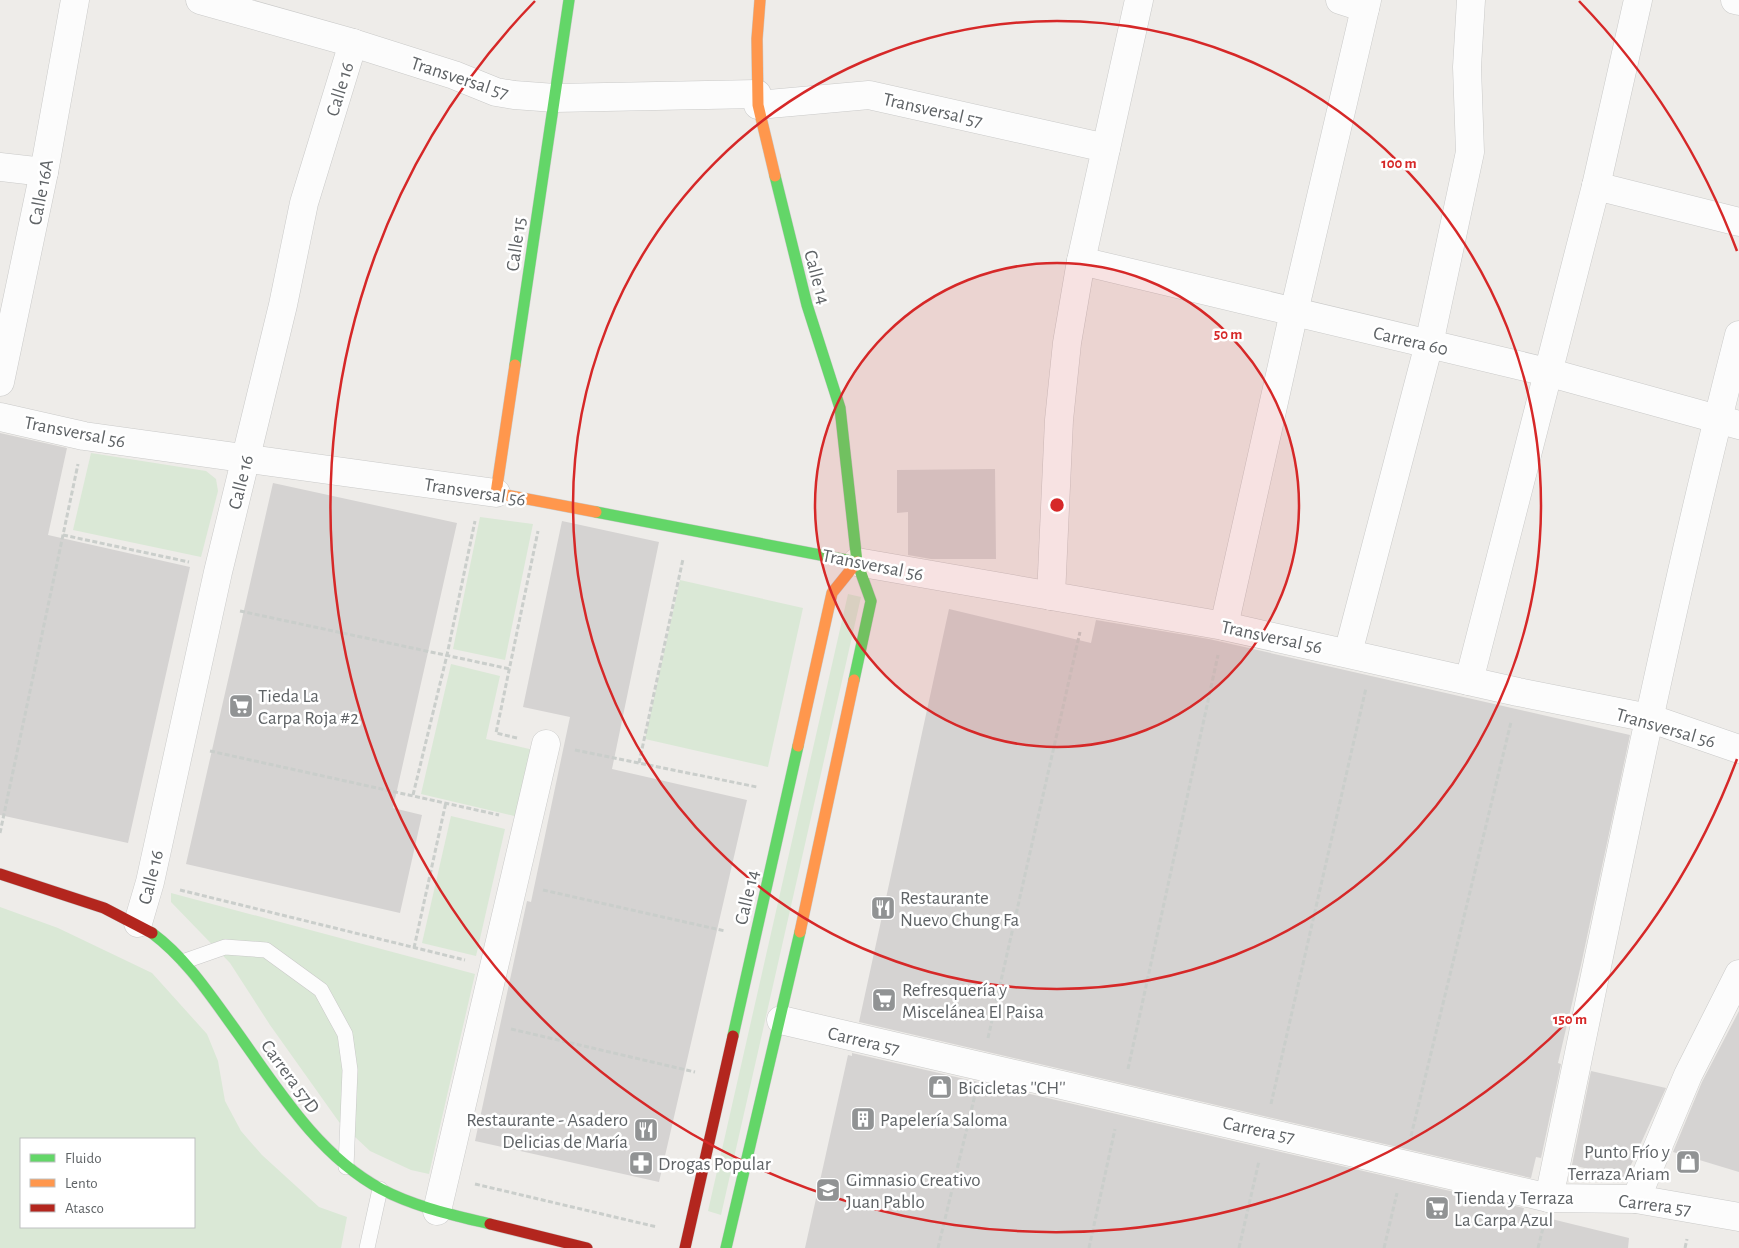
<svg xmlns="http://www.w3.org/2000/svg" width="1739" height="1248" font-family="'Alegreya Sans',sans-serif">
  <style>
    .green { fill: #dae8d6; fill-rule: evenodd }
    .building { fill: #d5d3d2 }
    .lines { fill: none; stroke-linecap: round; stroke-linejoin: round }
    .lane-casing { stroke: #cacac9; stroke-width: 16 }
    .street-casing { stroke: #cacac9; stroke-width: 29 }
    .fast-casing { stroke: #cacac9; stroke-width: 12 }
    .slow-casing { stroke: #cacac9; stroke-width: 12 }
    .jam-casing { stroke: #cacac9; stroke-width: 12 }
    .path { stroke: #cacecb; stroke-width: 3; stroke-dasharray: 5 2.5; stroke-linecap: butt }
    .lane { stroke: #fcfcfc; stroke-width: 15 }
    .street { stroke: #fcfcfc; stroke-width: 28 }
    .fast { stroke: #63d668; stroke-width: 11 }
    .slow { stroke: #ff974d; stroke-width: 11 }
    .jam { stroke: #b3261e; stroke-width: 11 }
    .ring { fill: none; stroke: #d62828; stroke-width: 2.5 }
    .labels { text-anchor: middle; stroke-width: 5; stroke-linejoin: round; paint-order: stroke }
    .street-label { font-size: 19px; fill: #5f6366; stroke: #fff }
    .poi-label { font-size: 19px; fill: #5f6366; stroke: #fff; text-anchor: start }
    .centre { fill: #d62828; stroke: #fff; stroke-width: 2.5 }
    .ring-label { font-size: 15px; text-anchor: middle; font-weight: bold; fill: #d62828; stroke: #fff; stroke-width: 5; stroke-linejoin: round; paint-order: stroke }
  </style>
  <rect width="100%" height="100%" fill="#eeece9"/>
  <g class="green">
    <polygon points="91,453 206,471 216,479 218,491 201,557 73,530"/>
    <polygon points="480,517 533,524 505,660 453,649"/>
    <polygon points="680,580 803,608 768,767 645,739"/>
    <polygon points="848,594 861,597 721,1215 708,1211"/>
    <polygon points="451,664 500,676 486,739 538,751 523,818 421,794"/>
    <polygon points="451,816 505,829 476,956 422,943"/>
    <polygon points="171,893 475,974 429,1174 411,1170 370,1151 339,1122 270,1025 230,963 171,902"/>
    <path d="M0,907L58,928L152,973L207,1034L218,1061L225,1101L241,1131L262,1155L319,1207L347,1217L341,1248H0ZM21,1139H194V1227H21Z"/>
  </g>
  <g class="building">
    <polygon points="0,433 67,448 48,535 190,567 128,843 0,815"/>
    <polygon points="995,469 996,559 931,559 908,555 908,512 897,513 897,470"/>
    <polygon points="273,483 457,523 393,808 422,815 400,913 186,864"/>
    <polygon points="562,521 659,542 612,769 747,800 659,1182 475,1141 527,901 531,902 570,717 523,707"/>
    <polygon points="949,609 1091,643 1096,620 1209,639 1630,735 1581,965 1558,1063 1561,1064 1541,1158 1536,1157 1531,1178 859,1022"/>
    <polygon points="1739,1011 1739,1172 1673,1152 1702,1082"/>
    <polygon points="852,1053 1524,1208 1523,1212 1629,1238 1628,1248 805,1248 848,1055 852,1056"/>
    <polygon points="1591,1071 1666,1088 1625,1178 1572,1165"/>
  </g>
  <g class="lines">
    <defs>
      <g id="lane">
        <polyline points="185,961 225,947 266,950 321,990 345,1034 350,1070 346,1167"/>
        <polyline points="367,1248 380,1189"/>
      </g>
      <g id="street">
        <polyline points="200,0 353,43 454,75 496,92 514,95 555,98 757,94"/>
        <polyline points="1340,0 1365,8"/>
        <polyline points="1735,0 1739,1"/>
        <polyline points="758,105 869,95 1106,148"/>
        <polyline points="0,167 44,172"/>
        <polyline points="1596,186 1739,222"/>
        <polyline points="1081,261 1547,372 1739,425"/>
        <polyline points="0,382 44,172 75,0"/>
        <polyline points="0,417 84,436 496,493"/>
        <polyline points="857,562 1224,626 1518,692 1649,718 1739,749"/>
        <polyline points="1051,596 1059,420 1067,343 1081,261 1139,0"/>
        <polyline points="1224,626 1294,312 1367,0"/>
        <polyline points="1348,653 1429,344 1470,152 1467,67 1471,0"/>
        <polyline points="1469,681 1596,186 1638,0"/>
        <polyline points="138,923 150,882 218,572 283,305 304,203 353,43"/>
        <polyline points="781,1020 1549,1198 1636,1199 1739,1217"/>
        <path d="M1549,1198C1609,910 1666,620 1739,335"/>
        <polyline points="1636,1199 1688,1075 1739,974"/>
        <polyline points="437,1211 546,744"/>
      </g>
      <g id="fast">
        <polyline points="775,176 807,305 840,408 857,562 871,601 854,680"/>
        <polyline points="515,365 569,0"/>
        <polyline points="596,512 857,562"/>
        <path d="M152,933C184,957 206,989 229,1021C273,1081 314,1153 381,1189C415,1207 453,1215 490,1224"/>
        <polyline points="733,1036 798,746"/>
        <polyline points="726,1248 800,932"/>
      </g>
      <g id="slow">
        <polyline points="760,0 757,39 758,105 775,176"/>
        <polyline points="515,365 496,493 596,512"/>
        <polyline points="798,746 832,593 857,562"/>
        <polyline points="800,932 854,680"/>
      </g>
      <g id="jam">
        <polyline points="0,874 104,908 152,933"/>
        <polyline points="490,1224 587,1248"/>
        <polyline points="685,1248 733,1036"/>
      </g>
    </defs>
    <use href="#lane" class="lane-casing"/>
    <use href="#street" class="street-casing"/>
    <use href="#fast" class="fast-casing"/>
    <use href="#slow" class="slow-casing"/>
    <use href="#jam" class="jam-casing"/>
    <g class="path">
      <polyline points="63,535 189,562"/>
      <polyline points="240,611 510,669"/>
      <polyline points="517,738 496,733 538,531"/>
      <polyline points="575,750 757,787"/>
      <polyline points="210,751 499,815"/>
      <polyline points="639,763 683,559"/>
      <polyline points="413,795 447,655 475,521"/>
      <polyline points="0,833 78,464"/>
      <polyline points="180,890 465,960"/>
      <polyline points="543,890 725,931"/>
      <polyline points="414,948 446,802"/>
      <polyline points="511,1029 695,1072"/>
      <polyline points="988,1038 1080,632"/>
      <polyline points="1128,1069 1218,655"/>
      <polyline points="1271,1104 1366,688"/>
      <polyline points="1411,1136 1511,722"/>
      <polyline points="475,1184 657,1227"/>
      <polyline points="938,1248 975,1095"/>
      <polyline points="1089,1248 1115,1129"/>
      <polyline points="1239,1248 1259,1161"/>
      <polyline points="1384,1248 1397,1193"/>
      <polyline points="1538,1248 1543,1228"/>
      <polyline points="1685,1248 1687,1239"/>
    </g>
    <use href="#lane" class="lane"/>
    <use href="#street" class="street"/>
    <use href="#fast" class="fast"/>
    <use href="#slow" class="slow"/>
    <use href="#jam" class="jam"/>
  </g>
  <circle cx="1057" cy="505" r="242" fill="#d62828" fill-opacity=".12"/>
  <g class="ring">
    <circle cx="1057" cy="505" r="242"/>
    <circle cx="1057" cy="505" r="484"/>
    <path d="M1737 759A726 726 0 1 1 535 1M1579 1A726 726 0 0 1 1737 251"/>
  </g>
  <defs>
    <symbol id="supermarket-square" viewBox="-11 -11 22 22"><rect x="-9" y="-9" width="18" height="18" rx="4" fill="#919394" stroke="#fff"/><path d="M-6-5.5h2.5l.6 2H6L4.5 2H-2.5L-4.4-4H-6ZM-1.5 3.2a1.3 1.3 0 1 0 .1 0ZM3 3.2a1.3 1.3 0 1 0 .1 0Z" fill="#fff"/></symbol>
    <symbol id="restaurant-square" viewBox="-11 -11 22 22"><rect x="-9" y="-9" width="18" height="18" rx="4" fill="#919394" stroke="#fff"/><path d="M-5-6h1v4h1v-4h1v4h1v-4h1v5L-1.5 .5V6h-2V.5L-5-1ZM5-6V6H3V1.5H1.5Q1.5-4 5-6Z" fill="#fff"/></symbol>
    <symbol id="shop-square" viewBox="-11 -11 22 22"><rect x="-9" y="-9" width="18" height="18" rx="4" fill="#919394" stroke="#fff"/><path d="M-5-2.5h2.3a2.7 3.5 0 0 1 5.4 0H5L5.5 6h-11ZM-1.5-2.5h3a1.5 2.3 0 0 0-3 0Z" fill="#fff"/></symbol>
    <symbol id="building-square" viewBox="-11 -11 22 22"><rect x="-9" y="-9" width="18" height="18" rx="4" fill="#919394" stroke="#fff"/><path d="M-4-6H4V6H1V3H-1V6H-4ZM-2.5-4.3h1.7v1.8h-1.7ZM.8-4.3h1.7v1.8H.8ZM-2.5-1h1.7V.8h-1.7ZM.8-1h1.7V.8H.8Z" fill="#fff"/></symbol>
    <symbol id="pharmacy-square" viewBox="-11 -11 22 22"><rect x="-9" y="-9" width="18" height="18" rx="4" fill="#919394" stroke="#fff"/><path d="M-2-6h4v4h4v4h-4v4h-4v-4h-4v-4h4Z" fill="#fff"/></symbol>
    <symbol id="school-square" viewBox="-11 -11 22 22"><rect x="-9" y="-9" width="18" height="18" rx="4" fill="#919394" stroke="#fff"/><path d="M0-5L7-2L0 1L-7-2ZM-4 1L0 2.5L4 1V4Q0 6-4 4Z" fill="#fff"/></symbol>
  </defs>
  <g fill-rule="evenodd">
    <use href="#supermarket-square" x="227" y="692" width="28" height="28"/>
    <use href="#restaurant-square" x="869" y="894" width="28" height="28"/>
    <use href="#supermarket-square" x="870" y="986" width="28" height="28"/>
    <use href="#shop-square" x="926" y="1073" width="28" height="28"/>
    <use href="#building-square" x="849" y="1105" width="28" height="28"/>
    <use href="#restaurant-square" x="632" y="1116" width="28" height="28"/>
    <use href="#shop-square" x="1674" y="1148" width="28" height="28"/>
    <use href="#pharmacy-square" x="627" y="1149" width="28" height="28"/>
    <use href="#school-square" x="814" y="1176" width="28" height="28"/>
    <use href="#supermarket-square" x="1423" y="1194" width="28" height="28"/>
  </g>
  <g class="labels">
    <g class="street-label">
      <text transform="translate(460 77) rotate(18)" y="7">Transversal 57</text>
      <text transform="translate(339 89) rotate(-73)" y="7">Calle 16</text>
      <text transform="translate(933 109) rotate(13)" y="7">Transversal 57</text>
      <text transform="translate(40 192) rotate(-79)" y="7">Calle 16A</text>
      <text transform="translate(515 244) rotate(-82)" y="7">Calle 15</text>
      <text transform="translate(818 277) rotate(75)" y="7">Calle 14</text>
      <text transform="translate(1411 340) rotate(13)" y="7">Carrera 60</text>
      <text transform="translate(75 431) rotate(11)" y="7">Transversal 56</text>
      <text transform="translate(240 482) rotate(-76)" y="7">Calle 16</text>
      <text transform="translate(475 491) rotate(9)" y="7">Transversal 56</text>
      <text transform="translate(873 564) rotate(11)" y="7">Transversal 56</text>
      <text transform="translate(1272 636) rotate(12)" y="7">Transversal 56</text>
      <text transform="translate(1666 727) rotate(16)" y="7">Transversal 56</text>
      <text transform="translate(150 877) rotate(-76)" y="7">Calle 16</text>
      <text transform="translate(746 897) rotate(-77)" y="7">Calle 14</text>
      <text transform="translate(864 1040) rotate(13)" y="7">Carrera 57</text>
      <text transform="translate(291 1076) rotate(54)" y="7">Carrera 57D</text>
      <text transform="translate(1259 1129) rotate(12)" y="7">Carrera 57</text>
      <text transform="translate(1655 1204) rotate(7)" y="7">Carrera 57</text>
    </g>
    <g class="poi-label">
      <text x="258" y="702">Tieda La<tspan x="258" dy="22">Carpa Roja #2</tspan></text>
      <text x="900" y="904">Restaurante<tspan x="900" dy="22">Nuevo Chung Fa</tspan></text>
      <text x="902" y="996">Refresquería y<tspan x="902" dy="22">Miscelánea El Paisa</tspan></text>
      <text x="958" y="1094">Bicicletas ''CH''</text>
      <text x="628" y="1126" text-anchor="end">Restaurante - Asadero<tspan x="628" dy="22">Delicias de María</tspan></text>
      <text x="880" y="1126">Papelería Saloma</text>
      <text x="1670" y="1158" text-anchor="end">Punto Frío y<tspan x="1670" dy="22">Terraza Ariam</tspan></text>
      <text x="658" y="1170">Drogas Popular</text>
      <text x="846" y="1186">Gimnasio Creativo<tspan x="846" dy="22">Juan Pablo</tspan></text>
      <text x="1454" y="1204">Tienda y Terraza<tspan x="1454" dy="22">La Carpa Azul</tspan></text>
    </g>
  </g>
  <circle cx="1057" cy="505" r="8" class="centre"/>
  <g class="ring-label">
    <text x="1399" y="168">100 m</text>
    <text x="1228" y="339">50 m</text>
    <text x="1570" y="1024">150 m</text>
  </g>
  <rect x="20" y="1138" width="175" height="90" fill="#ffffff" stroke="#bfc1c2"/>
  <rect x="30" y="1154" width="25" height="8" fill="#63d668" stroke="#bfc1c2"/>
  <text x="65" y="1163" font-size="15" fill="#5f6366">Fluido</text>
  <rect x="30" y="1179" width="25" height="8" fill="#ff974d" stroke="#bfc1c2"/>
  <text x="65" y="1188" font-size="15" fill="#5f6366">Lento</text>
  <rect x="30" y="1204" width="25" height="8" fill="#b3261e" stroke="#bfc1c2"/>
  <text x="65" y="1213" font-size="15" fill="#5f6366">Atasco</text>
</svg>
